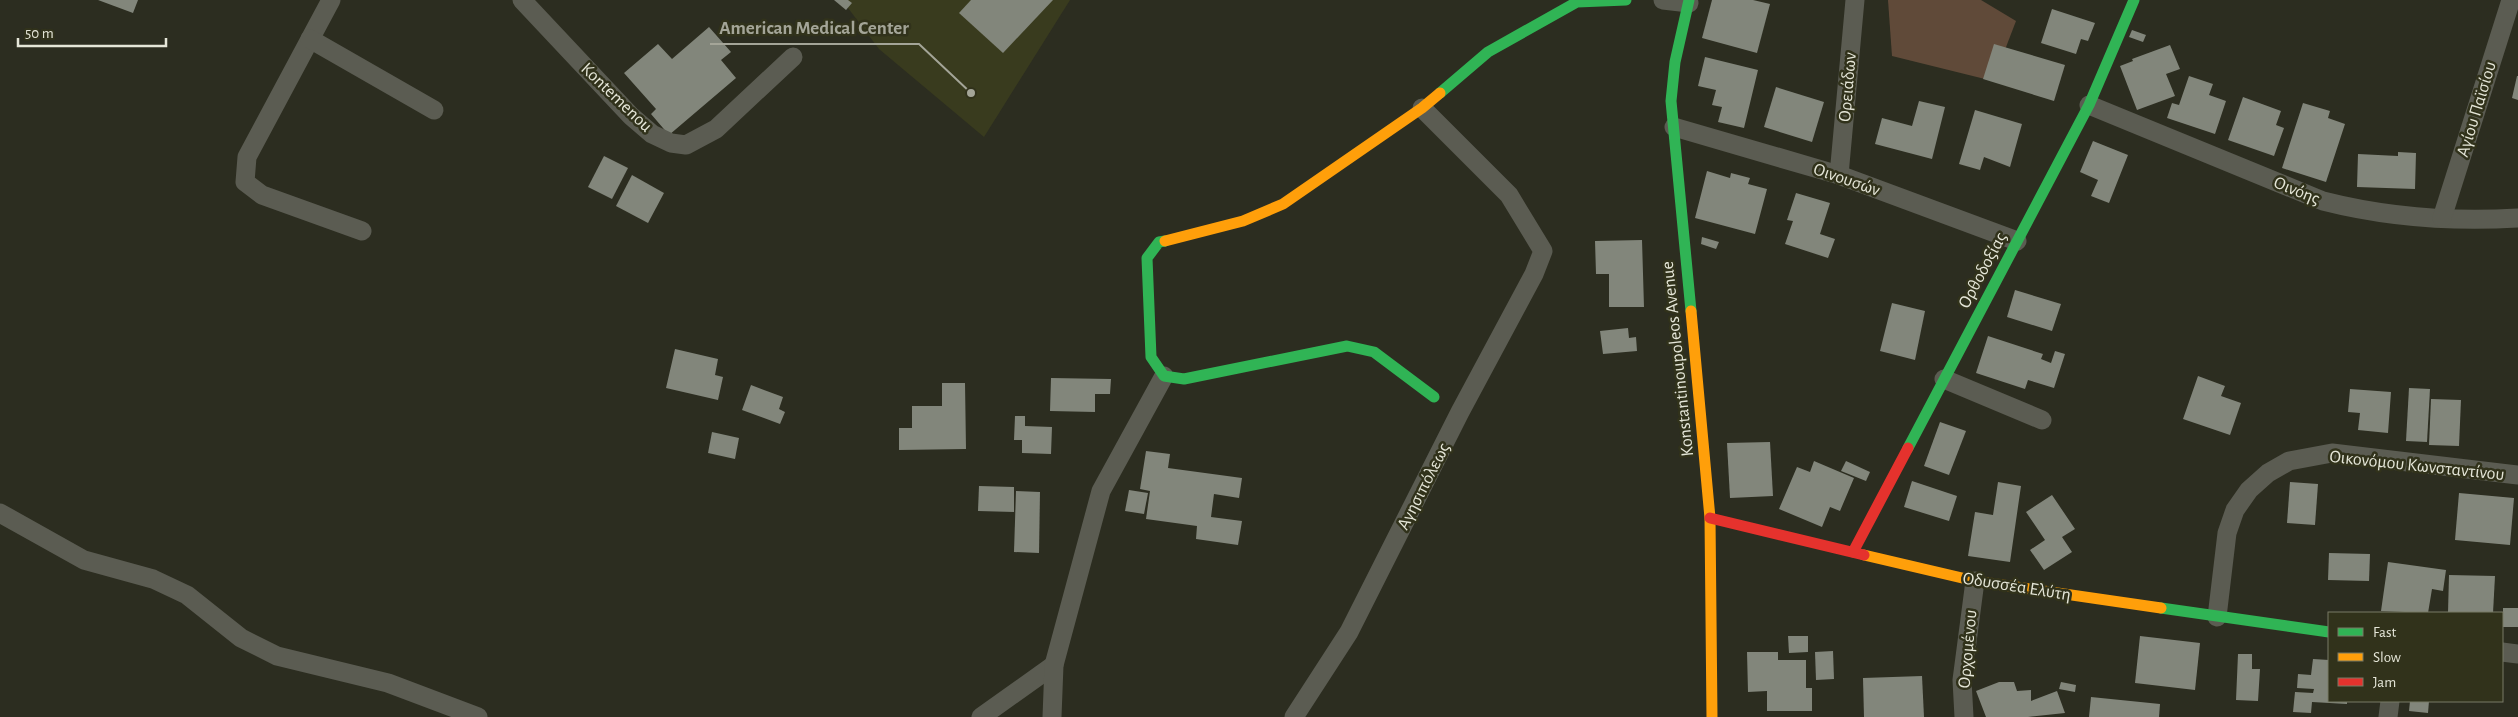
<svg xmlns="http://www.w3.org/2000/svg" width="2518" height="717" font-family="'Alegreya Sans',sans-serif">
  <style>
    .built { fill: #393b1e }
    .green { fill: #604a39 }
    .building { fill: #82867b }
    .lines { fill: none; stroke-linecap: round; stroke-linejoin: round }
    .street { stroke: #5b5c52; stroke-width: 19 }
    .fast { stroke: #30b455; stroke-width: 11 }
    .slow { stroke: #ff9f0a; stroke-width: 11 }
    .jam { stroke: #e5322d; stroke-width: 11 }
    .labels { text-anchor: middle; stroke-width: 5; stroke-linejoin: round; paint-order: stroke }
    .street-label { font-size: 18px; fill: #e5e6d8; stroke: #31321b }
    .leader { fill: none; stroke: #a4a598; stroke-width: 2 }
    .callout-dot { fill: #a4a598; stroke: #31321b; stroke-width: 2 }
    .callout-label { font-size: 19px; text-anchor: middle; font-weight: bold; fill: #a4a598; stroke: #31321b; stroke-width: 5; stroke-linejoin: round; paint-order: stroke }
  </style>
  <rect width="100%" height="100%" fill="#2c2d20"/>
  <polygon class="built" points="842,0 1070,0 984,137 879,49"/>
  <polygon class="green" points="1888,0 1981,0 2016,21 1993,81 1892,56"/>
  <g class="building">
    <polygon points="98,0 138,0 133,13"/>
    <polygon points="834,0 848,0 852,3 846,10"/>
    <polygon points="971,0 1053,0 1003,53 959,13"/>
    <polygon points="1712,0 1753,0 1770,4 1757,53 1702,38"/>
    <polygon points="2052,9 2095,23 2088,41 2081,39 2076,54 2041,43"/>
    <polygon points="709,27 731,52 721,60 736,78 669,135 651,114 656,109 624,73 658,44 672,59"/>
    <polygon points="2132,30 2146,35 2143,42 2129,37"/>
    <polygon points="1994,44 2065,65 2054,101 1983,79"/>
    <polygon points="2170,45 2180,69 2166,74 2175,96 2137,110 2120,66 2133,61 2132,59"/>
    <polygon points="1705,57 1758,70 1744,128 1718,122 1722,107 1712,105 1716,90 1698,86"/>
    <polygon points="2189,76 2213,84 2209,95 2226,101 2215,134 2167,118 2172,103 2179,105"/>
    <polygon points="2517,76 2518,76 2518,100 2512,98"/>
    <polygon points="1776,87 1824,102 1812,142 1764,127"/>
    <polygon points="2243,97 2281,111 2276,125 2284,128 2274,156 2228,140"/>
    <polygon points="1919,101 1945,107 1932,159 1875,144 1882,118 1912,126"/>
    <polygon points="2303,103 2330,111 2328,118 2345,124 2326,182 2282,168"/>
    <polygon points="1975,110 2022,124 2010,167 1984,157 1980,170 1959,164"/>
    <polygon points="2093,141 2128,155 2109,203 2091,196 2098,180 2080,172"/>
    <polygon points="2398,152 2416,153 2415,189 2357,187 2358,154 2398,156"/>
    <polygon points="604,156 628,168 612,199 588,187"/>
    <polygon points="1707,171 1730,178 1731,173 1750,178 1748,184 1767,189 1755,234 1695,218"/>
    <polygon points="632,175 664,193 648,223 616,206"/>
    <polygon points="1796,193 1830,203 1820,234 1835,239 1828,258 1785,244 1793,221 1787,220"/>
    <polygon points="1702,237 1719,242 1716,249 1701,244"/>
    <polygon points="1642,240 1644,307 1609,307 1609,274 1596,274 1595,241"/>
    <polygon points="2015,290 2061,304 2052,331 2007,317"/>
    <polygon points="1892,303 1925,311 1915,360 1880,351"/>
    <polygon points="1628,328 1629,338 1636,337 1637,351 1603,354 1600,331"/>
    <polygon points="1988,336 2043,354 2041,359 2051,363 2055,351 2065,354 2054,388 2028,380 2025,389 1976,373"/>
    <polygon points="675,349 718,359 715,375 723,377 718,400 666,388"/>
    <polygon points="2198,376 2225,386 2221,396 2241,403 2230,435 2183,419"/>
    <polygon points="1051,378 1111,379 1110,394 1095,394 1095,412 1050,411"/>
    <polygon points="942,383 965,383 966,449 899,450 899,428 912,428 912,406 942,406"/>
    <polygon points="751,385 783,397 779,409 785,412 780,424 742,410"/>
    <polygon points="2409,388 2430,389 2427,442 2406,441"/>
    <polygon points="2350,389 2391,392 2388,433 2358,430 2360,413 2348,412"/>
    <polygon points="2431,399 2461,400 2459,446 2429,445"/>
    <polygon points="1015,416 1025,416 1025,426 1052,427 1051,454 1022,453 1022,440 1014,440"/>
    <polygon points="1940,422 1966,431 1949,475 1924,466"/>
    <polygon points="712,432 739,438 735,459 708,453"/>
    <polygon points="1770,442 1773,496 1730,498 1727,443"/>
    <polygon points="1146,451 1170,454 1168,468 1242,478 1239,498 1214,494 1211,517 1242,521 1238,545 1196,539 1197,526 1146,519 1150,491 1140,489"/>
    <polygon points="1814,461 1854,478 1840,511 1830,507 1822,527 1779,509 1797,467 1810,472"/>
    <polygon points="1846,461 1870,472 1866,481 1841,471"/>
    <polygon points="1912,481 1957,496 1949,521 1904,507"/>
    <polygon points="1998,482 2021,486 2010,562 1968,556 1975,512 1993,515"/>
    <polygon points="2290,482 2318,484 2315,525 2287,523"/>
    <polygon points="979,486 1014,487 1014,512 978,511"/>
    <polygon points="1129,490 1148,493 1144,514 1125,511"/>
    <polygon points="1016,491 1040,492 1039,553 1014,552"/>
    <polygon points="2459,493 2514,498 2510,545 2455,540"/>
    <polygon points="2052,495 2075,529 2062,537 2072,552 2044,570 2030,550 2045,540 2026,512"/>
    <polygon points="2329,553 2370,554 2369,581 2328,580"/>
    <polygon points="2388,562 2446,570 2443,591 2432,589 2428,613 2381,611"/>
    <polygon points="2449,575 2495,576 2493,613 2448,613"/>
    <rect x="2503" y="608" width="15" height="19"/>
    <polygon points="1788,636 1808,636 1808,652 1789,653"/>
    <polygon points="2140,636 2200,643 2195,690 2135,683"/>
    <polygon points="1833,651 1834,679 1816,680 1815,652"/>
    <polygon points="1747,652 1778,652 1778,660 1806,660 1806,688 1812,688 1812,711 1767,711 1767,691 1748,692"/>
    <polygon points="2238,654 2252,654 2252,669 2260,669 2258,701 2236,700"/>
    <polygon points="2313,659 2329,660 2329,701 2347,701 2347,704 2312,702 2311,713 2293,712 2295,692 2313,693 2314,689 2297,688 2298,674 2311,675"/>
    <polygon points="1922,676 1924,717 1864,717 1863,678"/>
    <polygon points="1999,682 2014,682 2017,691 2031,690 2031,701 2057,691 2065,713 2028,717 1986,717 1976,691"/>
    <polygon points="2061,682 2076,685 2075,692 2059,689"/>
    <polygon points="2091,697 2160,704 2159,717 2089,717"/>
    <polygon points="2410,701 2429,701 2428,713 2409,711"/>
  </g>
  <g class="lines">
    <g class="street">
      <polyline points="331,0 247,157 245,182 262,195 362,231"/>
      <polyline points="522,0 631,116 652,134 671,143 686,145 716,129 793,57"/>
      <polyline points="1663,0 1689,3"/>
      <polyline points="310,39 434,110"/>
      <path d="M2089,105L2323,201C2386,217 2452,222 2518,218"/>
      <polyline points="1674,127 1839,175 2017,241"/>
      <polyline points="1839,175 1855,0"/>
      <polyline points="2442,218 2511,0"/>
      <polyline points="1944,379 2042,420"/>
      <polyline points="0,513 84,560 153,579 187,595 241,638 277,656 388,683 478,717"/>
      <polyline points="2217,617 2227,533 2235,510 2249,490 2268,473 2289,461 2332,453 2518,475"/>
      <polyline points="2502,652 2518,654"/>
      <polyline points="981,717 1054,665"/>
      <polyline points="1052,717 1054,665 1101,491 1164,376"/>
      <polyline points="1294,717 1349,632 1460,412 1534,274 1543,251 1509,195 1422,108"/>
      <polyline points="1964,717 1962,680 1975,581"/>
      <polyline points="2388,717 2390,701"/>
    </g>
    <g class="fast">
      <polyline points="1689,0 1675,62 1671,101 1691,311"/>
      <polyline points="1440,93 1488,52 1577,2 1626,0"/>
      <polyline points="1165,241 1159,242 1147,258 1151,357 1164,376 1184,379 1347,346 1374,352 1434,397"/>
      <polyline points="1908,448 2089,105 2134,0"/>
      <polyline points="2161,608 2329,632"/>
    </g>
    <g class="slow">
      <polyline points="1165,241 1243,221 1283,204 1422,108 1440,93"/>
      <polyline points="1691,311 1710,518 1712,717"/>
      <polyline points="1864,555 1975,581 2161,608"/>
    </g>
    <g class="jam">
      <polyline points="1710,518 1864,555"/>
      <polyline points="1853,552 1908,448"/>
    </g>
  </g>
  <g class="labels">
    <g class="street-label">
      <text transform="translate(1847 87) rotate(-85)" y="6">Ορειάδων</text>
      <text transform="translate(617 97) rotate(44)" y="6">Kontemenou</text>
      <text transform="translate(2476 109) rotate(-73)" y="6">Αγίου Παϊσίου</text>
      <text transform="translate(1847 179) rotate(19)" y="6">Οινουσών</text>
      <text transform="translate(2297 190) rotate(22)" y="6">Οινόης</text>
      <text transform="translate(1982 270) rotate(-62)" y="6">Ορθοδοξίας</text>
      <text transform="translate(1677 359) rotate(-96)" y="6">Konstantinoupoleos Avenue</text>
      <text transform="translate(2417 465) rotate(6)" y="6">Οικονόμου Κωνσταντίνου</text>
      <text transform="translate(1423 486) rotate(-63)" y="6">Αγησιπόλεως</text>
      <text transform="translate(2017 586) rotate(9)" y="6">Οδυσσέα Ελύτη</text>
      <text transform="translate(1967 649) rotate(-85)" y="6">Ορχομένου</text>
    </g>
  </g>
  <path class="leader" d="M971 93L919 44H710"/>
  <circle class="callout-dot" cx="971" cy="93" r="5"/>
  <g class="callout-label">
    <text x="814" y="34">American Medical Center</text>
  </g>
  <rect x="2328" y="612" width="175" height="90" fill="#31321b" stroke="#797a67"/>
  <rect x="2338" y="628" width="25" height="8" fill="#30b455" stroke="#797a67"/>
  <text x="2373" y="637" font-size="15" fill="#e5e6d8">Fast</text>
  <rect x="2338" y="653" width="25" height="8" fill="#ff9f0a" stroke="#797a67"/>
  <text x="2373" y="662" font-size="15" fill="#e5e6d8">Slow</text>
  <rect x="2338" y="678" width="25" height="8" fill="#e5322d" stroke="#797a67"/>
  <text x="2373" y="687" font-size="15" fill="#e5e6d8">Jam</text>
  <path d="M18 38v8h148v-8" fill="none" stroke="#e5e6d8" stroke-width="2.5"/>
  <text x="25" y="38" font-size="15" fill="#e5e6d8" stroke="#31321b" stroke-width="4" paint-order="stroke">50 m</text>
</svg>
